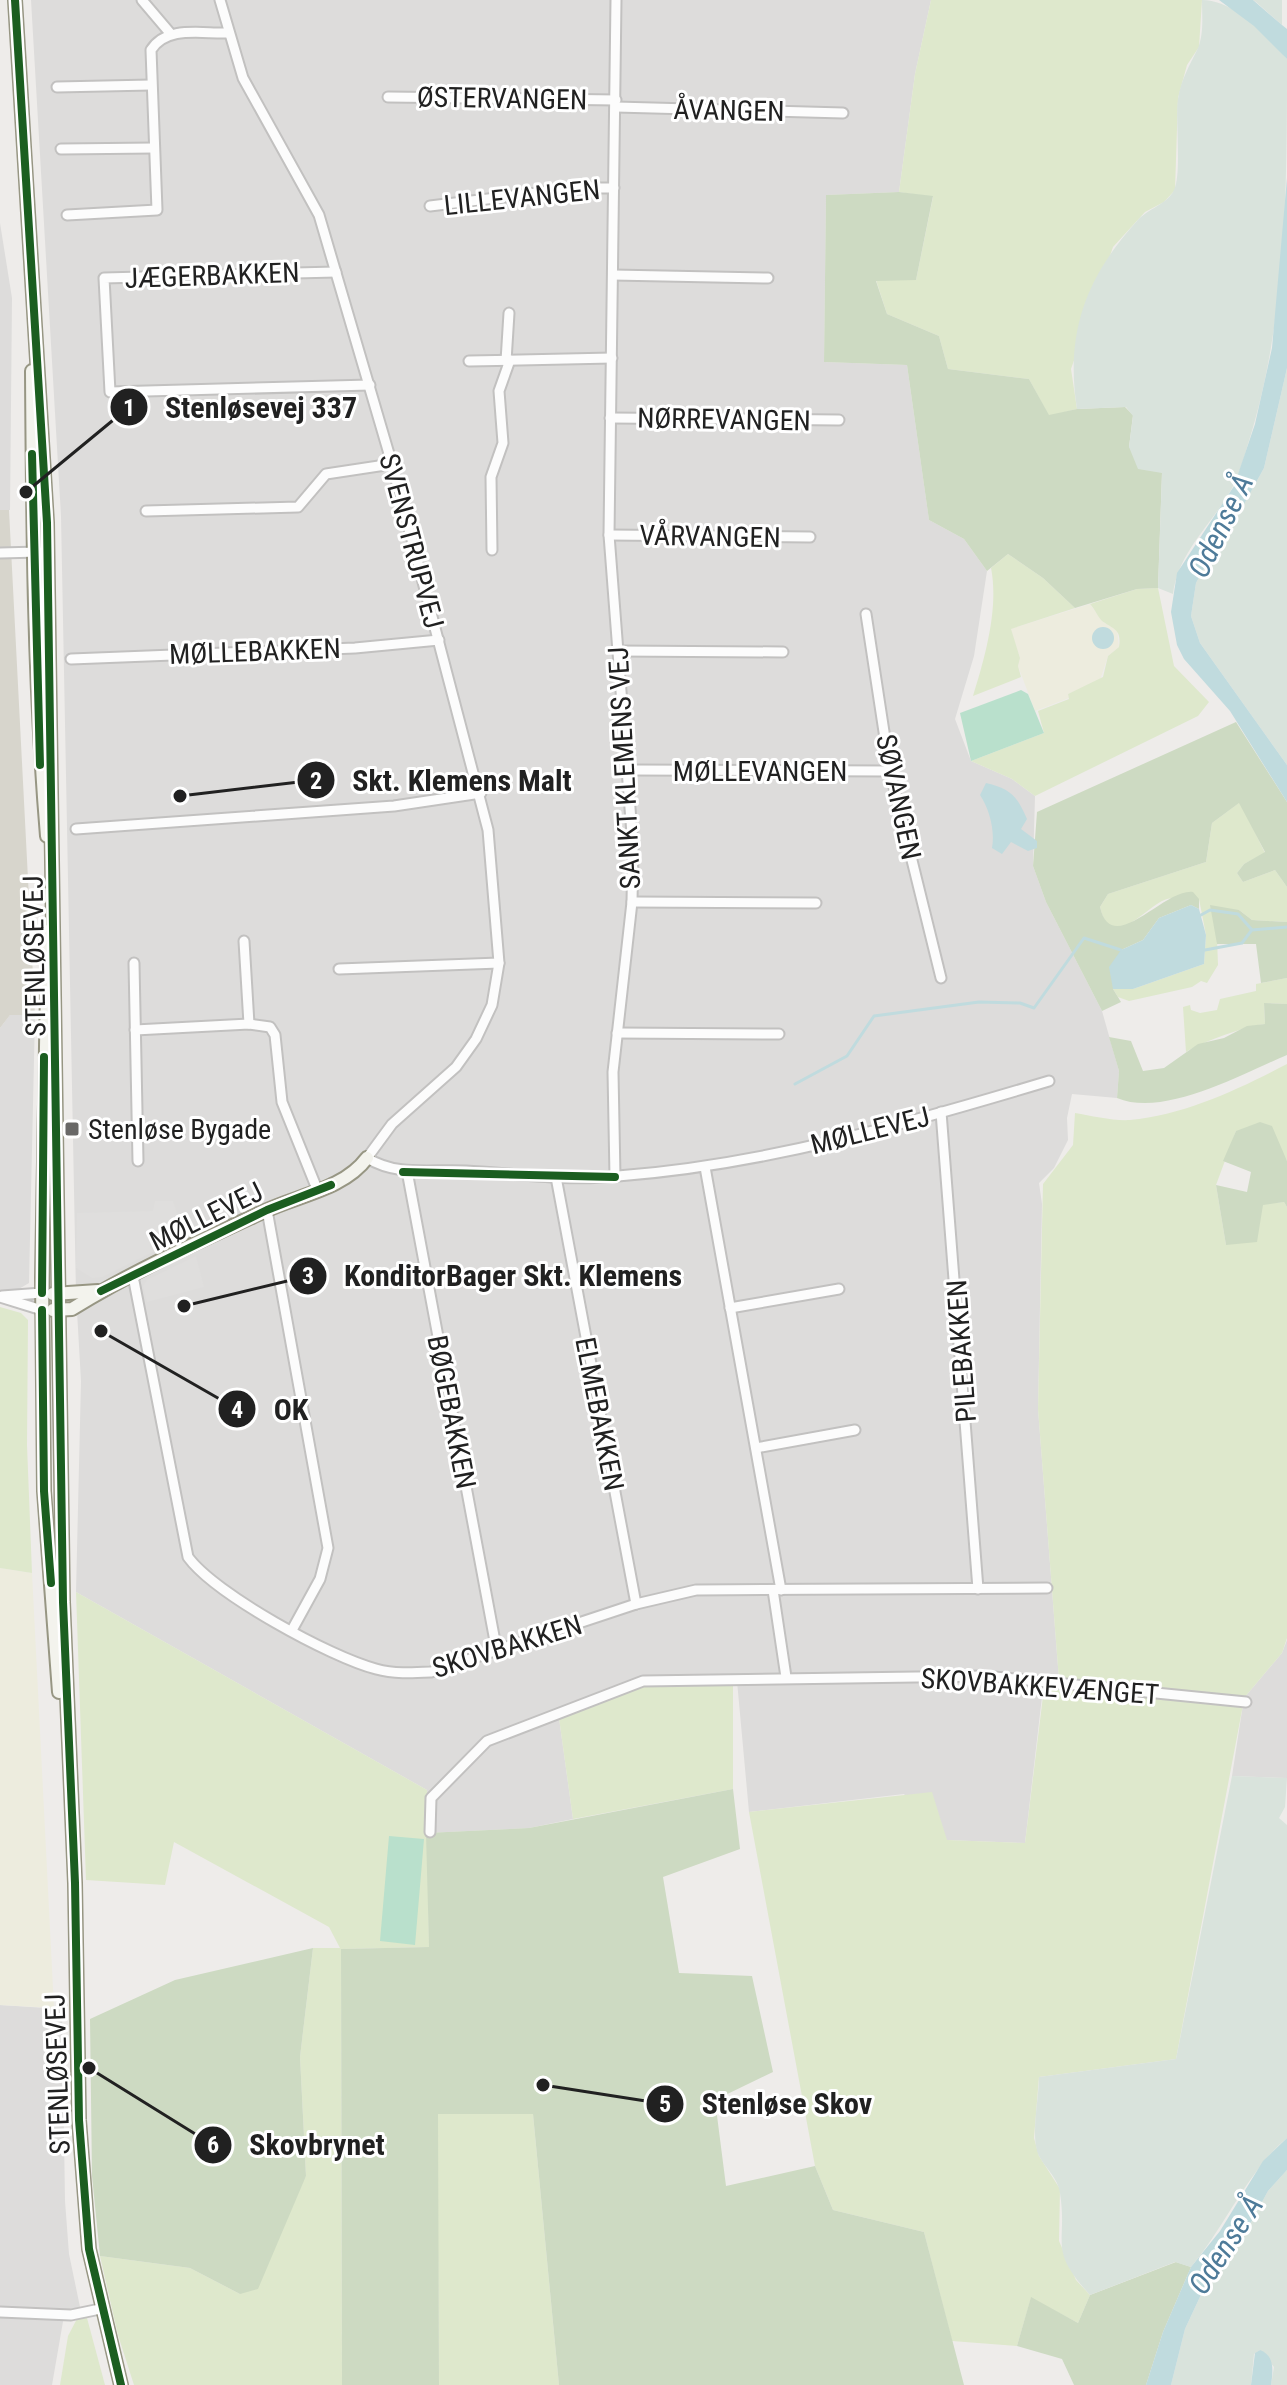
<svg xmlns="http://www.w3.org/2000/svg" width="1287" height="2385" font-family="'Roboto Condensed',sans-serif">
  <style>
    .residential { fill: #dddcdb }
    .construction { fill: #d7d5cc }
    .farmland { fill: #edecde }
    .grass { fill: #dee8cc }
    .forest { fill: #cddac2 }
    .wetland { fill: #d9e3dc }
    .pitch { fill: #b9e0cc }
    .parking { fill: #dfdedd }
    .water { fill: #c0dbde }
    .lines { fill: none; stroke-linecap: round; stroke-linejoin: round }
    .stream { stroke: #c0dbde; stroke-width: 3 }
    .street-casing { stroke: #c2c1c0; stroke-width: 13 }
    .secondary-casing { stroke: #979683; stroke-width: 16 }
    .street { stroke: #fcfcfc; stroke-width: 9 }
    .secondary { stroke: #f3f3ed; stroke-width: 12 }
    .cycleway-casing { stroke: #fff; stroke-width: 13 }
    .cycleway { stroke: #1b5e20; stroke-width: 8 }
    .poi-dot { fill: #696867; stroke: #fff; stroke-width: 3 }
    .labels { text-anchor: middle; stroke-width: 6; stroke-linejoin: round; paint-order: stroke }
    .street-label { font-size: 28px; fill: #212121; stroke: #fff }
    .poi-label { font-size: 28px; fill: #212121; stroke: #fff; text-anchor: start }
    .water-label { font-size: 30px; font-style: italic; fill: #4e7b99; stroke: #fff }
    .leader { fill: none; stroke: #212121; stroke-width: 3 }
    .callout-dot { fill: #212121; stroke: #fff; stroke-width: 3 }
    .mark-label { font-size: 24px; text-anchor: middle; font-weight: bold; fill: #fff }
    .callout-label { font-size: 30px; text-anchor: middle; font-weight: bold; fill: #212121; stroke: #fff; stroke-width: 6; stroke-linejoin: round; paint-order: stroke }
  </style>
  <rect width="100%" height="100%" fill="#eeecea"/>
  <g class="residential">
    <polygon points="31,0 931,0 915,74 899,192 826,195 824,362 907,365 929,520 964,539 987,571 974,656 955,719 971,761 1012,779 1035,796 1033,866 1046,902 1102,1011 1119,1071 1117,1098 1072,1094 1067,1118 1068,1140 1054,1168 1039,1183 1042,1204 1038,1409 1059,1680 1058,1688 1043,1688 1025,1843 946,1840 904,1794 749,1812 737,1681 559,1718 573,1819 529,1828 426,1833 427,1790 76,1592 81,1381 76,1294 61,516"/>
    <polygon points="0,223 12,298 10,510 0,510"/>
    <polygon points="10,1015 35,1015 29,1283 0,1300 0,1028"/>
    <polygon points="1287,1640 1287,1778 1232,1776 1244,1698 1282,1653"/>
    <polygon points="0,2005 62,2009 65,2201 69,2254 80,2307 65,2310 52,2385 0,2385"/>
  </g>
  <polygon class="construction" points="0,510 9,510 35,1015 10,1015 0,1028"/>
  <g class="farmland">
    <polygon points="1090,604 1103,622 1117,629 1119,647 1108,656 1100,680 1068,694 1069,698 1035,711 1018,666 1020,657 1010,629"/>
    <polygon points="0,1568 32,1573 54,2008 0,2005"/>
  </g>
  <g class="grass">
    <polygon points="931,0 1202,0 1199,47 1187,65 1178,98 1175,190 1164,202 1145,212 1113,247 1071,369 1077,409 1049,416 1029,379 948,369 939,336 887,314 876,280 916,280 933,197 899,192 915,74"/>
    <path d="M1008,554L1043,578L1075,608L1011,629L1020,658L1018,666L1021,677L973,696C985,657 999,608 991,568Z"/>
    <path d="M1158,588L1174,666L1209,702L1198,716L1035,796L1012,779L971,761L1044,733L1038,711L1069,699L1068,694L1103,677L1108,656L1119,647C1122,629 1113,629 1102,621C1098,617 1094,608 1090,604L1137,589Z"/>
    <path d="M1240,802L1265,853L1244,864L1237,873L1243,882L1275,870L1287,887V922L1252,920L1239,910L1217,939L1218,965L1207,983L1201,981L1192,987L1129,1001L1118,997L1113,989H1133L1204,964L1206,935L1199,899C1189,899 1176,897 1167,899C1147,904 1111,956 1100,907L1108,894L1206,862L1212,823Z"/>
    <path d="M1287,978V1004L1264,1003L1265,1024C1249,1025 1199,1043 1186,1052L1183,1007L1190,1005L1191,1010L1200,1013L1217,1010L1220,999L1256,991V984Z"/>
    <path d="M1287,1064V1161L1283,1154L1236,1131L1216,1185L1226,1245L1263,1204L1284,1202L1287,1207V1638L1282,1653L1244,1698L1059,1680L1038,1409L1043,1184L1073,1145L1075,1113C1092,1116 1113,1121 1130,1120C1185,1115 1239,1089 1287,1064Z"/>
    <polygon points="0,1307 21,1313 28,1320 27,1445 32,1573 0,1568"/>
    <polygon points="76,1592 427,1790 429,1947 341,1949 342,2385 134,2385 118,2335 100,2256 190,2268 240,2294 306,2176 300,2057 313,1948 340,1948 329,1927 174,1842 165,1885 86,1880"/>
    <polygon points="733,1680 733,1789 573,1819 559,1718 643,1685"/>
    <polygon points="1044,1688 1243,1705 1176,2059 1039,2077 1034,2138 1039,2156 1060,2189 1059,2241 1076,2280 1090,2295 1078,2323 1031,2298 1017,2346 952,2341 924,2232 833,2210 815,2166 749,1812 932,1792 947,1840 1025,1843"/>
    <polygon points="437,2114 533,2114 559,2385 439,2385"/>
    <polygon points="78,2317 87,2318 105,2385 60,2385 68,2336"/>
  </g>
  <g class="forest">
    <polygon points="899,192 933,196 916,280 876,281 887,314 939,336 948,369 1029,379 1049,415 1077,409 1125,407 1133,415 1129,447 1162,473 1158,588 1137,589 1075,608 1043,578 1008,554 987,571 964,539 929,520 907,365 824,362 826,195"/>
    <path d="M1236,722L1287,802V887L1275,870L1243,882L1237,873L1244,864L1265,852L1239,803L1212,823L1206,862L1108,894L1100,907C1112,959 1164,888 1193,892L1199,899V909L1191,905L1159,918L1143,940L1121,950L1113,989L1121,1002L1102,1011L1046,902L1033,866L1037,812Z"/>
    <polygon points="1210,905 1239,910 1252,920 1287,922 1287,978 1261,983 1256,944 1217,944"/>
    <path d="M1264,1003L1287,1004V1055C1242,1074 1164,1118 1117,1098L1119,1071L1109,1037L1131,1041L1143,1071L1164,1068L1198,1044L1224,1038L1247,1026L1265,1024Z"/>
    <polygon points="1260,1122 1272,1126 1287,1161 1287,1207 1284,1202 1263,1205 1257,1242 1226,1245 1216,1185 1247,1192 1251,1172 1223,1161 1236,1131"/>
    <polygon points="733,1789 740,1849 663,1877 679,1973 752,1976 773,2072 715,2100 726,2186 815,2166 833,2210 924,2232 964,2385 559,2385 533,2114 438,2114 439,2385 342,2385 341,1949 429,1947 426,1833 529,1828"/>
    <polygon points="313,1948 300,2057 306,2176 258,2289 240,2294 190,2268 100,2256 92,2176 90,2019 175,1980"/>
    <polygon points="1176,2262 1191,2267 1163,2332 1146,2385 1074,2385 1062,2359 1017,2346 1031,2297 1078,2323 1090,2295"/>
  </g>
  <g class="wetland">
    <path d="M1202,0C1235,0 1266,36 1287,59C1287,187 1287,321 1248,444C1243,461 1238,480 1228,495C1208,528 1178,554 1173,594L1158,588L1162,473L1138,469L1129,447L1133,416L1126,407L1077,409C1065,333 1086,277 1137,221C1147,209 1168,204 1174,190C1182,173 1175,120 1178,99C1181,79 1190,65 1198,48C1204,34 1202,15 1202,0Z"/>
    <polygon points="1253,0 1282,0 1282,25 1256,2"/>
    <polygon points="1287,368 1287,765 1200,643 1191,616 1196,583 1233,515 1243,506 1264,468"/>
    <path d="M1232,1776L1287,1778L1285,1807L1279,1818L1287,1825V2138C1250,2168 1224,2228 1191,2267L1175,2262L1090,2295C1047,2248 1068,2245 1060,2193C1058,2178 1046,2169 1039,2156C1030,2137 1039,2099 1039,2077L1176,2059Z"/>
    <polygon points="1287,2170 1287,2385 1271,2385 1274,2367 1260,2350 1254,2354 1251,2385 1171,2385 1185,2329 1206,2284 1249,2226 1268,2191"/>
  </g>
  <g class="pitch">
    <polygon points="1021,690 1028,694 1044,733 971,761 960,713"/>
    <polygon points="389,1836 424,1839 415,1945 380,1941"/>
  </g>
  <g class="parking">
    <polygon points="155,1201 173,1201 185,1236 102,1277 92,1278 76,1268 77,1213 153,1211"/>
    <polygon points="196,1256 204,1287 147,1302 143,1286 147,1280"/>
  </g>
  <g class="water">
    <polygon points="1219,0 1253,0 1282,25 1287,29 1287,59 1254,26"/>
    <polygon points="1287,178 1287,368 1264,468 1243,506 1233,515 1196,583 1191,616 1200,643 1287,765 1287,802 1230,711 1184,659 1177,645 1171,612 1177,573 1234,486 1255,424 1272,348"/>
    <circle cx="1103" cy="638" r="11"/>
    <path d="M986,783C1011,789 1017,796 1027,819L1021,829L1037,841V848L1028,851L1011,842L1002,854L992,848C995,831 990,810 980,795Z"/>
    <polygon points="1191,905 1199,909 1206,935 1204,964 1133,989 1113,989 1109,967 1121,950 1143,940 1159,918"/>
    <polygon points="1287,2138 1287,2170 1268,2191 1249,2226 1206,2284 1185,2329 1171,2385 1146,2385 1163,2332 1191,2267 1220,2231 1263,2161"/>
    <path d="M1260,2350C1275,2356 1273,2371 1271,2385H1251L1255,2353Z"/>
  </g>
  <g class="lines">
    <g class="stream">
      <polyline points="1201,915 1210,910 1238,914 1252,930 1287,927"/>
      <polyline points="1205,950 1242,943 1251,931"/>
      <polyline points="795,1084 847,1056 874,1016 979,1002 1020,1003 1034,1008 1084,938 1121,950"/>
    </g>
    <defs>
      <g id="street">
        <polyline points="142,0 170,33"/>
        <path d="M220,0L243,78L319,215L392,464L488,830L499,963L492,1005L476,1039L456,1067L392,1124L367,1158C398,1177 431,1169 466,1171C517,1174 567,1181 618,1176C765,1165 909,1123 1049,1081"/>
        <polyline points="57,87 151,85"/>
        <polyline points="388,97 616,100"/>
        <polyline points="616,107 843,113"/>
        <polyline points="61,149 154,148"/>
        <polyline points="430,206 578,188 614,188"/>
        <path d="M67,215L157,210L151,50C167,25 202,34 228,33"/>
        <polyline points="336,272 104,278 110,392 370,385"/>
        <polyline points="613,275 768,278"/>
        <polyline points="469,361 612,358"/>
        <polyline points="506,361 509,313"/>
        <polyline points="610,418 839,420"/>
        <polyline points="146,511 298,507 326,474 392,464"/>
        <polyline points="609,535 810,537"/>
        <polyline points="492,550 491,477 503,443 499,391 510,360"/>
        <polyline points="0,553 39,552"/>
        <polyline points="866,614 890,771 941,978"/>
        <polyline points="618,651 783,652"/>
        <polyline points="71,659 355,648 439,640"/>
        <polyline points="630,770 890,771"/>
        <polyline points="76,829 394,806 481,793"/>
        <polyline points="632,902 816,903"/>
        <polyline points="244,941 249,1024"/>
        <polyline points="134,963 138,1161"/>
        <polyline points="339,969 499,963"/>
        <polyline points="135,1030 249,1024 270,1027 275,1035 282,1102 317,1189"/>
        <polyline points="617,1033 779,1034"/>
        <polyline points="941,1112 978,1589"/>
        <polyline points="705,1167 781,1590"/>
        <polyline points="407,1171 497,1652"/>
        <polyline points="556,1177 636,1604"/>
        <polyline points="615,1177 613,1072 632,902 633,847 609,535 616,0"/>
        <polyline points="267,1210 328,1548 320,1579 292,1630"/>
        <path d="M133,1276L188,1557C215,1594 330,1657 376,1669C394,1674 412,1673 431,1672L636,1604L696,1590L1047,1588"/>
        <polyline points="2,1296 42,1293"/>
        <polyline points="0,1297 42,1310"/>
        <polyline points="730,1308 839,1289"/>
        <polyline points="756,1448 855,1430"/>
        <polyline points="773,1590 786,1677"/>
        <polyline points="430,1832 431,1798 487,1741 643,1681 985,1676 1246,1702"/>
        <polyline points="0,2312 71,2315 100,2309"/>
      </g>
      <g id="secondary">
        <polyline points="15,0 47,523 63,1602 75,1883 79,2120 89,2249 121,2385"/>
        <path d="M32,371C33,527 34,681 47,836"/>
        <polyline points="48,931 42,1278 44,1491 59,1692"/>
        <polyline points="53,1294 98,1291"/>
        <path d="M53,1310L72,1309C133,1271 200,1241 265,1211C299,1195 344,1189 367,1158"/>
      </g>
    </defs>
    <use href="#street" class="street-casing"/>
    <use href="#secondary" class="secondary-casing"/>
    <use href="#street" class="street"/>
    <use href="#secondary" class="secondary"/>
    <defs>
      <g id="cycleway">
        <polyline points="15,0 47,523 63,1602 75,1883 79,2120 89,2249 121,2385"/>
        <polyline points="32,454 40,765"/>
        <polyline points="403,1172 615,1177"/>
        <polyline points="101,1291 267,1210 331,1185"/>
        <polyline points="42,1293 44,1057"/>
        <polyline points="42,1310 44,1491 51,1583"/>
      </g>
    </defs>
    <use href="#cycleway" class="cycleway-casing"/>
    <use href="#cycleway" class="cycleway"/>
  </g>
  <rect class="poi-dot" x="64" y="1121" width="16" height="16" rx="4"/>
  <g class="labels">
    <g class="street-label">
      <text transform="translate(502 98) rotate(1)" y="10">ØSTERVANGEN</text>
      <text transform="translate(729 110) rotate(1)" y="10">ÅVANGEN</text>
      <text transform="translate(522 197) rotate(-6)" y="10">LILLEVANGEN</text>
      <text transform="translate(212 275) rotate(-2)" y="10">JÆGERBAKKEN</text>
      <text transform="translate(724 419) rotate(1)" y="10">NØRREVANGEN</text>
      <text transform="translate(710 536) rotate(1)" y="10">VÅRVANGEN</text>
      <text transform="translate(412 541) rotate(75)" y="10">SVENSTRUPVEJ</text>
      <text transform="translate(255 651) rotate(-2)" y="10">MØLLEBAKKEN</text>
      <text transform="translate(624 768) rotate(-93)" y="10">SANKT KLEMENS VEJ</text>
      <text x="760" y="781">MØLLEVANGEN</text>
      <text transform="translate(899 797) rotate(78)" y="10">SØVANGEN</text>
      <text transform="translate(34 956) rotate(-91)" y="10">STENLØSEVEJ</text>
      <text transform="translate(870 1130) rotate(-14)" y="10">MØLLEVEJ</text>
      <text transform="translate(206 1216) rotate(-26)" y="10">MØLLEVEJ</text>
      <text transform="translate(961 1351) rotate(-94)" y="10">PILEBAKKEN</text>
      <text transform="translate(452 1412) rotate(79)" y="10">BØGEBAKKEN</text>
      <text transform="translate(600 1414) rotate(79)" y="10">ELMEBAKKEN</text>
      <text transform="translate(507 1646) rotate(-17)" y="10">SKOVBAKKEN</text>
      <text transform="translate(1040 1686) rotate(4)" y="10">SKOVBAKKEVÆNGET</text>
      <text transform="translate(57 2074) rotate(-92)" y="10">STENLØSEVEJ</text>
    </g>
    <g class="poi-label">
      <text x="88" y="1139">Stenløse Bygade</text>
    </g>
    <g class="water-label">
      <text transform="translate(1221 526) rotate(-64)" y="10">Odense Å</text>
      <text transform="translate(1226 2245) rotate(-57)" y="10">Odense Å</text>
    </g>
  </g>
  <path class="leader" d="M26 492L129 407M180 796L316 780M184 1306L308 1276M101 1331L237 1409M543 2085L665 2104M89 2068L213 2145"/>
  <g class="callout-dot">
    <circle cx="26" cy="492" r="8"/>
    <circle cx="180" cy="796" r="8"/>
    <circle cx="184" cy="1306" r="8"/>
    <circle cx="101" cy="1331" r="8"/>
    <circle cx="543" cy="2085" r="8"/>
    <circle cx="89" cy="2068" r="8"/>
    <circle cx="129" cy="407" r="20"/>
    <circle cx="316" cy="780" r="20"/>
    <circle cx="308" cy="1276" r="20"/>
    <circle cx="237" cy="1409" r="20"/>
    <circle cx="665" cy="2104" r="20"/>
    <circle cx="213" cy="2145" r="20"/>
  </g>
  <g class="mark-label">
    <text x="129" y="416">1</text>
    <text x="316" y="789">2</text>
    <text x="308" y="1284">3</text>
    <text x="237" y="1418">4</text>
    <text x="665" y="2112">5</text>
    <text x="213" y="2153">6</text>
  </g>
  <g class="callout-label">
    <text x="261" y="418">Stenløsevej 337</text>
    <text x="462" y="791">Skt. Klemens Malt</text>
    <text x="513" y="1286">KonditorBager Skt. Klemens</text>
    <text x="291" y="1420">OK</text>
    <text x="787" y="2114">Stenløse Skov</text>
    <text x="317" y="2155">Skovbrynet</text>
  </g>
</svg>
